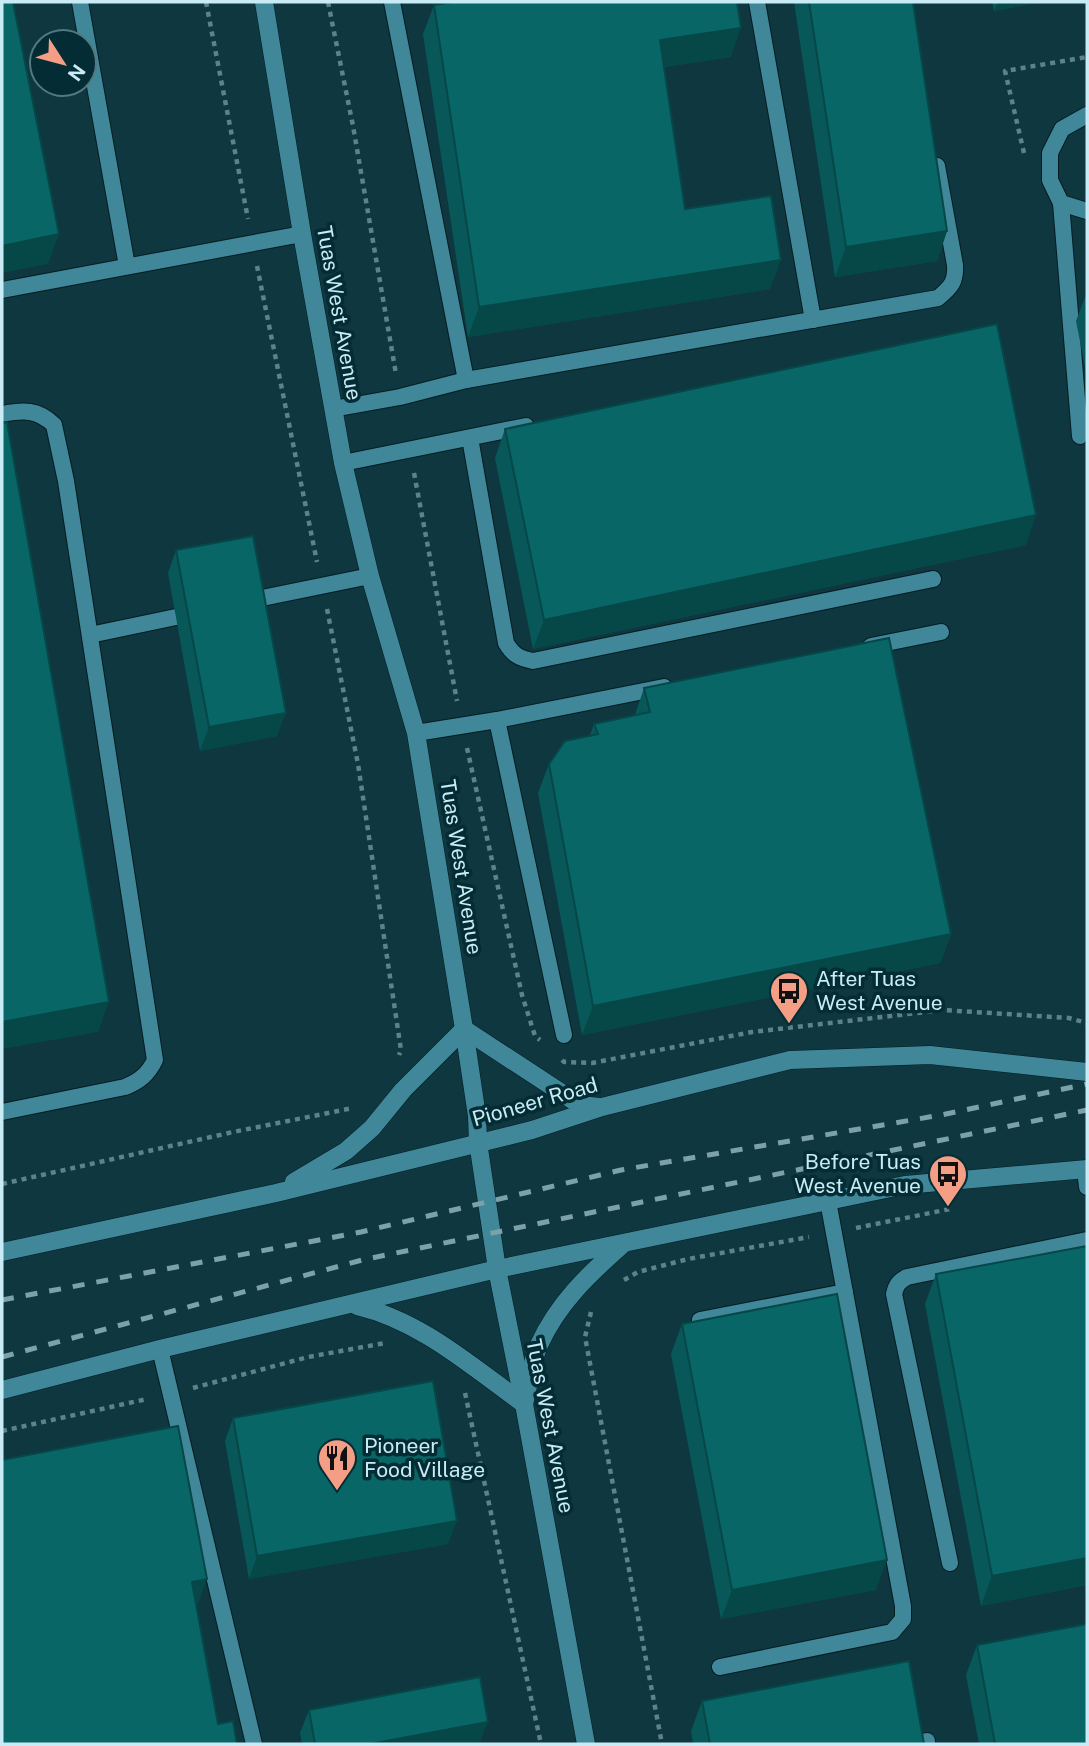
<svg xmlns="http://www.w3.org/2000/svg" width="1089" height="1746" font-family="'Public Sans',sans-serif">
  <style>
    .lines { fill: none; stroke-linecap: round; stroke-linejoin: round }
    .service-casing { stroke: #061c22; stroke-width: 18 }
    .minor-casing { stroke: #061c22; stroke-width: 19 }
    .tertiary-casing { stroke: #061c22; stroke-width: 19 }
    .path { stroke: #5d828c; stroke-width: 4.5; stroke-dasharray: 5 5; stroke-linecap: butt }
    .service { stroke: #3f8799; stroke-width: 16 }
    .minor { stroke: #3f8799; stroke-width: 18 }
    .tertiary { stroke: #3f8799; stroke-width: 18 }
    .rail { stroke: #7ca1aa; stroke-width: 5; stroke-dasharray: 12 12; stroke-linecap: butt }
    .wall { fill: #085859 }
    .shaded-wall { fill: #064748 }
    .building { fill: #096667; stroke: #064748; stroke-width: 2 }
    .labels { text-anchor: middle; stroke-width: 7; stroke-linejoin: round; paint-order: stroke }
    .street-label { font-size: 21px; fill: #c9ebf5; stroke: #032c35 }
    .poi-label { font-size: 21px; fill: #c9ebf5; stroke: #032c35; text-anchor: start }
  </style>
  <rect width="100%" height="100%" fill="#0f3740"/>
  <g class="lines">
    <defs>
      <g id="service">
        <polyline points="80,2 127,266"/>
        <polyline points="392,2 466,380"/>
        <polyline points="757,2 813,320"/>
        <polyline points="1087,115 1062,129 1050,153 1050,180 1061,203 1087,211"/>
        <polyline points="1061,203 1080,436"/>
        <polyline points="2,290 302,234"/>
        <path d="M333,409L400,397L466,380L938,298C951,287 956,282 955,265L937,166"/>
        <path d="M2,414C23,410 38,409 54,425L66,481L155,1060C148,1074 140,1081 125,1087L2,1112"/>
        <path d="M470,438L506,643C513,655 519,658 533,661L933,579"/>
        <polyline points="343,463 526,426"/>
        <polyline points="252,600 370,576"/>
        <polyline points="90,635 176,617"/>
        <polyline points="871,646 941,632"/>
        <polyline points="497,720 564,1035"/>
        <polyline points="416,733 497,720 664,687"/>
        <polyline points="1085,1169 1087,1187"/>
        <polyline points="700,1320 845,1292"/>
        <polyline points="160,1349 254,1744"/>
        <path d="M950,1563L894,1294C896,1285 899,1281 907,1277L1087,1240"/>
        <polyline points="720,1667 892,1632 903,1619 903,1606 828,1201"/>
        <polyline points="927,1741 927,1744"/>
      </g>
      <polyline id="minor" points="264,2 302,234 343,463 370,576 416,733 464,1029 477,1116 478,1142 497,1269 524,1404 586,1744"/>
      <g id="tertiary">
        <polyline points="294,1182 346,1151 372,1128 403,1090 464,1029 580,1105 599,1107"/>
        <polyline points="2,1252 276,1193 532,1130 602,1107 790,1060 930,1055 1087,1072"/>
        <path d="M357,1306C421,1321 471,1366 524,1404C529,1385 531,1363 539,1345C558,1303 589,1274 623,1244"/>
        <polyline points="2,1390 160,1349 497,1269 905,1185 1087,1169"/>
      </g>
    </defs>
    <use href="#service" class="service-casing"/>
    <use href="#minor" class="minor-casing"/>
    <use href="#tertiary" class="tertiary-casing"/>
    <g class="path">
      <polyline points="206,2 248,219"/>
      <polyline points="328,2 353,126 396,374"/>
      <polyline points="1024,153 1005,71 1087,57"/>
      <polyline points="257,266 317,562"/>
      <polyline points="414,473 457,701"/>
      <polyline points="327,609 358,764 401,1050 399,1055"/>
      <polyline points="467,748 522,995 535,1036 540,1040"/>
      <polyline points="562,1060 564,1062 592,1063 752,1032 943,1010 1069,1018 1087,1023"/>
      <polyline points="2,1184 233,1132 353,1108"/>
      <polyline points="856,1228 950,1209"/>
      <polyline points="624,1280 638,1272 688,1259 809,1237"/>
      <polyline points="591,1312 585,1337 662,1744"/>
      <polyline points="193,1388 308,1357 385,1343"/>
      <polyline points="465,1393 541,1744"/>
      <polyline points="2,1431 147,1399"/>
    </g>
    <use href="#service" class="service"/>
    <use href="#minor" class="minor"/>
    <use href="#tertiary" class="tertiary"/>
    <g class="rail">
      <polyline points="2,1300 361,1232 621,1170 941,1115 1087,1084"/>
      <polyline points="2,1357 362,1260 1087,1110"/>
    </g>
  </g>
  <g class="wall">
    <polygon points="794,2 913,2 947,231 937,261 835,277"/>
    <polygon points="992,2 1041,2 994,11"/>
    <polygon points="434,5 731,57 664,67 685,209 770,289 468,337 423,34"/>
    <polygon points="1087,292 1087,377 1076,321"/>
    <polygon points="505,429 1026,545 533,649 495,458"/>
    <polygon points="176,550 277,736 200,751 168,573"/>
    <polygon points="644,688 951,934 940,963 582,1035 538,793 549,764 590,735 594,724 635,715"/>
    <polygon points="936,1274 1087,1585 981,1606 925,1304"/>
    <polygon points="682,1324 876,1590 721,1619 671,1354"/>
    <polygon points="233,1418 448,1544 249,1579 225,1441"/>
    <polygon points="977,1645 1087,1744 979,1744 966,1675"/>
    <polygon points="702,1701 924,1744 693,1744 691,1731"/>
    <polygon points="309,1710 479,1744 302,1744 300,1733"/>
  </g>
  <g class="shaded-wall">
    <polygon points="998,2 1041,2 994,11"/>
    <polygon points="741,28 731,57 649,69 660,40"/>
    <polygon points="947,231 937,261 835,277 846,247"/>
    <polygon points="59,234 48,264 2,273 2,246"/>
    <polygon points="781,260 770,289 468,337 479,307"/>
    <polygon points="1036,515 1026,545 533,649 544,620"/>
    <polygon points="286,713 277,736 200,751 209,727"/>
    <polygon points="951,934 940,963 582,1035 593,1006"/>
    <polygon points="109,1002 98,1032 2,1049 2,1022"/>
    <polygon points="457,1521 448,1544 249,1579 257,1556"/>
    <polygon points="1087,1558 1087,1585 981,1606 992,1576"/>
    <polygon points="887,1560 876,1590 721,1619 732,1590"/>
    <polygon points="207,1579 196,1609 192,1582"/>
    <polygon points="488,1722 479,1744 370,1744"/>
  </g>
  <g class="building">
    <polygon points="2,2 13,2 59,234 2,246"/>
    <polygon points="453,2 737,2 741,28 660,40 685,209 771,196 781,260 479,307 434,5"/>
    <polygon points="809,2 913,2 947,231 846,247"/>
    <polygon points="997,324 1036,515 544,620 505,429"/>
    <polygon points="7,422 109,1002 2,1022 2,423"/>
    <polygon points="253,536 286,713 209,727 176,550"/>
    <polygon points="889,638 951,934 593,1006 549,764 565,741 598,734 594,724 650,712 644,688"/>
    <polygon points="1087,1246 1087,1558 992,1576 936,1274"/>
    <polygon points="837,1294 887,1560 732,1590 682,1324"/>
    <polygon points="433,1381 457,1521 257,1556 233,1418"/>
    <polygon points="178,1426 207,1579 192,1582 218,1724 233,1721 237,1744 2,1744 2,1460"/>
    <polygon points="1087,1624 1087,1744 995,1744 977,1645"/>
    <polygon points="909,1661 924,1744 710,1744 702,1701"/>
    <polygon points="480,1677 488,1722 370,1744 315,1744 309,1710"/>
  </g>
  <defs>
    <symbol id="bus-pin" viewBox="-11 -11 22 30"><path d="M0 17L-7.5 6A9.5 9.5 0 1 1 7.5 6Z" fill="#f49e86" stroke="#032c35"/><path d="M-5-6H5V4H4V6H2V4H-2V6H-4V4H-5ZM-3.5-4V0h7V-4ZM-3.5 1.2v1.5H-2V1.2ZM2 1.2v1.5H3.5V1.2Z" fill="#111"/></symbol>
    <symbol id="restaurant-pin" viewBox="-11 -11 22 30"><path d="M0 17L-7.5 6A9.5 9.5 0 1 1 7.5 6Z" fill="#f49e86" stroke="#032c35"/><path d="M-5-6h1v4h1v-4h1v4h1v-4h1v5L-1.5 .5V6h-2V.5L-5-1ZM5-6V6H3V1.5H1.5Q1.5-4 5-6Z" fill="#111"/></symbol>
  </defs>
  <g fill-rule="evenodd">
    <use href="#bus-pin" x="767" y="969" width="44" height="60"/>
    <use href="#bus-pin" x="926" y="1152" width="44" height="60"/>
    <use href="#restaurant-pin" x="315" y="1436" width="44" height="60"/>
  </g>
  <g class="labels">
    <g class="street-label">
      <text transform="translate(339 313) rotate(80)" y="7">Tuas West Avenue</text>
      <text transform="translate(461 867) rotate(81)" y="7">Tuas West Avenue</text>
      <text transform="translate(535 1102) rotate(-16)" y="7">Pioneer Road</text>
      <text transform="translate(550 1426) rotate(79)" y="7">Tuas West Avenue</text>
    </g>
    <g class="poi-label">
      <text x="816" y="986">After Tuas<tspan x="816" dy="24">West Avenue</tspan></text>
      <text x="921" y="1169" text-anchor="end">Before Tuas<tspan x="921" dy="24">West Avenue</tspan></text>
      <text x="364" y="1453">Pioneer<tspan x="364" dy="24">Food Village</tspan></text>
    </g>
  </g>
  <rect width="1089" height="1746" fill="none" stroke="#c9ebf5" stroke-width="7"/>
  <g transform="translate(63 63) rotate(126)"><circle r="33" fill="#032c35" stroke="#527882" stroke-width="2"/>
  <path d="M0-5L12 26L0 18L-12 26Z" fill="#f49e86"/>
  <text y="-10" font-size="19" font-weight="bold" text-anchor="middle" fill="#c9ebf5">N</text>
  </g>
</svg>
